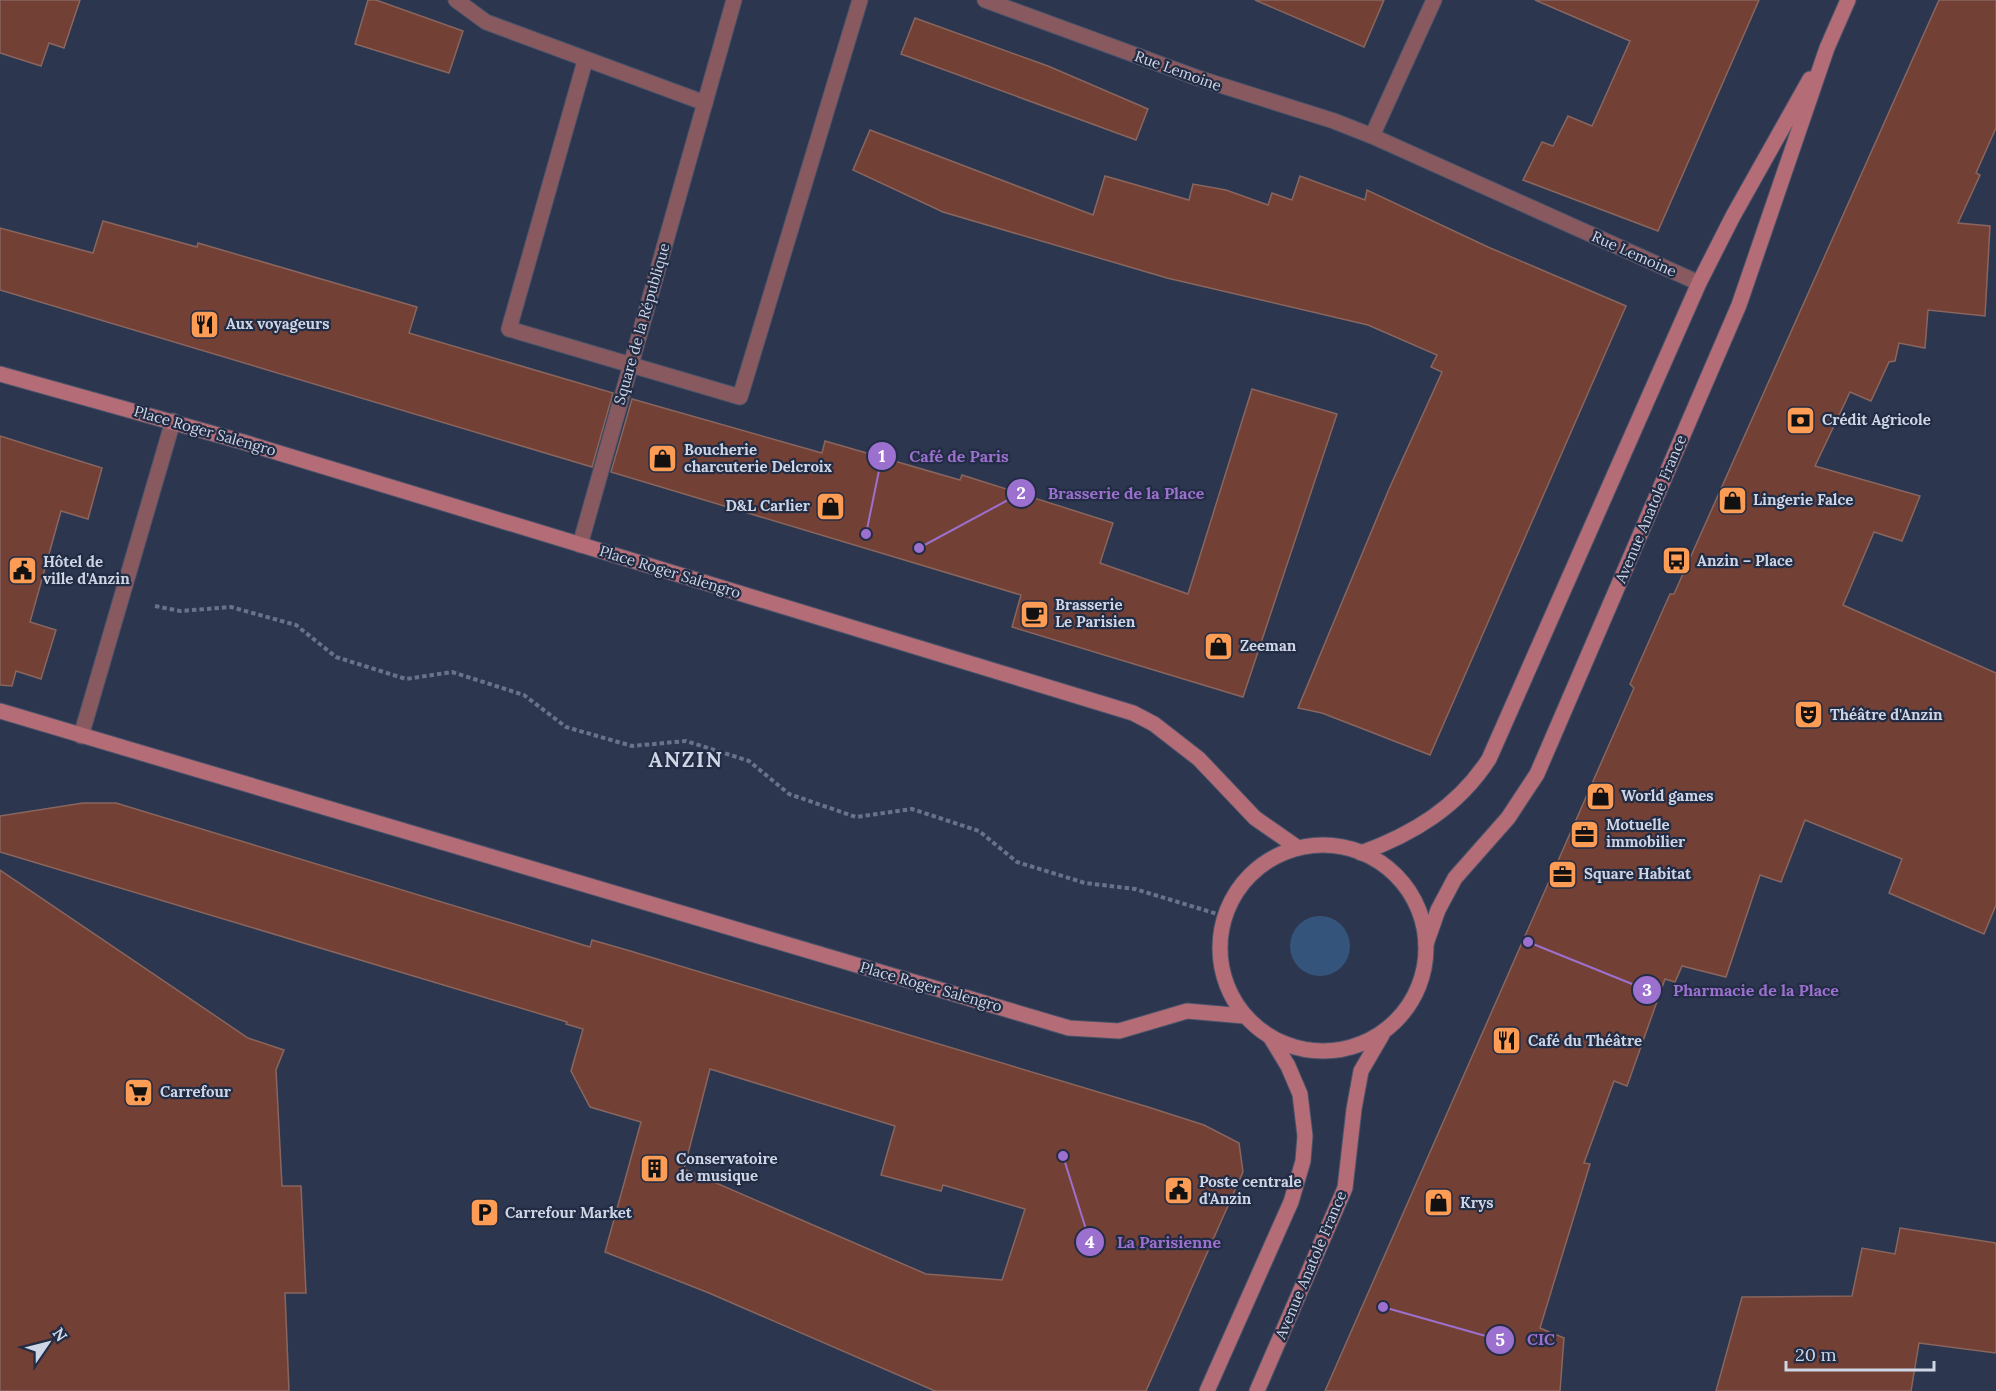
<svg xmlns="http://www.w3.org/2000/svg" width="1996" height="1391" font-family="Lora,serif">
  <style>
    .water { fill: #34547b }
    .building { fill: #734035; stroke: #88665f; stroke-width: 1.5; fill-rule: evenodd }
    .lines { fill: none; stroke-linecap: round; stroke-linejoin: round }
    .lane-casing { stroke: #49536a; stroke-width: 17 }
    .street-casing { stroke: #49536a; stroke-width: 17 }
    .secondary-casing { stroke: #49536a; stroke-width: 17 }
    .path { stroke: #697288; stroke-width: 4; stroke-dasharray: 4.5 3; stroke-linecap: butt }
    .lane { stroke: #885a5f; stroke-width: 15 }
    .street { stroke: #885a5f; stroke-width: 15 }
    .secondary { stroke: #b46c76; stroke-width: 15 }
    .labels { text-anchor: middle; stroke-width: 4.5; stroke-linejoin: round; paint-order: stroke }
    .street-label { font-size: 15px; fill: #ced5e5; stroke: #222c44 }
    .poi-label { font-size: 15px; font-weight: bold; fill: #ced5e5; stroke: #222c44; text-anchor: start }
    .district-label { font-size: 21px; font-weight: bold; letter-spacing: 1.5px; fill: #ced5e5; stroke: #222c44 }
    .leader { fill: none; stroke: #9c70ce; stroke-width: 2 }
    .callout-dot { fill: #9c70ce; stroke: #222c44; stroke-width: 2 }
    .mark-label { font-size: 18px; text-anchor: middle; font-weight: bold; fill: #fff }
    .callout-label { font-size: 16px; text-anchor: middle; font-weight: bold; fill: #9c70ce; stroke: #222c44; stroke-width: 4.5; stroke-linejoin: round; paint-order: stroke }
  </style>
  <rect width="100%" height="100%" fill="#2c364f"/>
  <circle class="water" cx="1320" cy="946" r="30"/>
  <g class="building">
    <polygon points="0,0 80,0 64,48 49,43 41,66 0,53"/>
    <polygon points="368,0 376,0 463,31 449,73 355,44"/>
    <polygon points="1255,0 1384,0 1364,47"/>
    <polygon points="1535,0 1759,0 1658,231 1523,180 1542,142 1553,146 1568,116 1592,126 1630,41"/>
    <polygon points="1939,0 1996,0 1996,128 1976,173 1980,175 1958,223 1990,226 1985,316 1928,310 1925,348 1899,343 1895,361 1889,362 1871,401 1850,392 1815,466 1920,496 1902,541 1874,532 1843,605 1996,673 1996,905 1984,934 1889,893 1902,859 1805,820 1781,882 1760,875 1726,977 1682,966 1675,982 1665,979 1627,1086 1614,1081 1584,1163 1590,1164 1540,1328 1564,1338 1560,1391 1325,1391 1634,688 1630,684 1670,594 1674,594"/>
    <polygon points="915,18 1048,66 1148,109 1136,140 901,54"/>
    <polygon points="870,130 1093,215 1105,176 1189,200 1193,184 1226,190 1268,205 1272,193 1292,200 1300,176 1365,200 1367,190 1488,247 1626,306 1430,755 1322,713 1298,708 1389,489 1442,372 1431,367 1437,355 1368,325 1167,278 943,212 853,170"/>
    <polygon points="103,221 197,247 198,243 417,307 409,333 613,393 592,467 0,290 0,228 93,253"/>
    <polygon points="1252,389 1337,414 1243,697 1012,627 1021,595 611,472 632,399 822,453 825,441 960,480 962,475 1113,523 1100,563 1188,594"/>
    <polygon points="0,436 102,468 88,519 61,511 30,622 56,630 41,679 16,671 12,686 0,685"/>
    <path d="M83,803H116L590,947L592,940L627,950L1148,1107L1204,1125L1239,1143L1243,1172L1146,1391H935L709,1293L605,1252L641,1122L590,1107L571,1071L583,1029L566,1024L567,1022L0,852V816ZM710,1069L895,1126L881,1175L941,1191L943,1185L1025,1209L1002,1280L926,1274L684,1169Z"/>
    <polygon points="0,870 248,1038 284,1050 276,1070 282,1186 301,1186 306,1293 285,1293 289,1391 0,1391"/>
    <polygon points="1900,1228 1996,1243 1996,1353 1919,1343 1911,1391 1716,1391 1742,1297 1852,1296 1862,1248 1895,1254"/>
  </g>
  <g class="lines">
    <defs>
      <g id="lane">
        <polyline points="585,61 509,329 740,397 860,0"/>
        <polyline points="1372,136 1434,0"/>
      </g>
      <g id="street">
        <polyline points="456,0 486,22 705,103"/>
        <polyline points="985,0 1198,78 1334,121 1372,136 1699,283"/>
        <polyline points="580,545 734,0"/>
        <polyline points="81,736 173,421"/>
      </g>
      <g id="secondary">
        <polyline points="0,374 243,442 1133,713 1154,724 1199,759 1255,818 1298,848"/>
        <polyline points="0,711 1069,1028 1119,1031 1187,1011 1244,1016"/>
        <circle cx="1323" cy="948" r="103"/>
        <path d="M1361,853C1413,834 1458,807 1489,759L1699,283L1733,216L1810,79"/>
        <polyline points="1426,944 1438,910 1455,878 1508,818 1537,774 1739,305 1827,48 1848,0"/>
        <polyline points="1207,1391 1291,1202 1303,1161 1305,1136 1300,1094 1288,1066 1271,1038"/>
        <polyline points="1257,1391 1345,1188 1354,1109 1361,1071 1382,1035"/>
      </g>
    </defs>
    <use href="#lane" class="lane-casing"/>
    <use href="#street" class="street-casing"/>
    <use href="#secondary" class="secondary-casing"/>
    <polyline class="path" points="155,606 180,611 231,607 296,625 336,657 406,679 452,672 524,695 566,727 632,746 686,741 749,761 789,794 856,817 912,809 979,831 1017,862 1085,883 1135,889 1224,916"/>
    <use href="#lane" class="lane"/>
    <use href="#street" class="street"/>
    <use href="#secondary" class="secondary"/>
  </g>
  <defs>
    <symbol id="restaurant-square" viewBox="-11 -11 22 22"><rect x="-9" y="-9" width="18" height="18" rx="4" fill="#fd9d55" stroke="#222c44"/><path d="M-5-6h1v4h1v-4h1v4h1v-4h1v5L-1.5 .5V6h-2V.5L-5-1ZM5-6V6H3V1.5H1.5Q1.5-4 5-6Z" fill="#111"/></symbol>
    <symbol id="bank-square" viewBox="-11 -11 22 22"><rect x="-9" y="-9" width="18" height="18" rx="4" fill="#fd9d55" stroke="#222c44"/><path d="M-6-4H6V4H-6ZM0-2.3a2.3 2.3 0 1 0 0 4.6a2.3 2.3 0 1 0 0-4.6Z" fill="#111"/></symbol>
    <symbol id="shop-square" viewBox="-11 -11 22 22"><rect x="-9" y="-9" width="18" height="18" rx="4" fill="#fd9d55" stroke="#222c44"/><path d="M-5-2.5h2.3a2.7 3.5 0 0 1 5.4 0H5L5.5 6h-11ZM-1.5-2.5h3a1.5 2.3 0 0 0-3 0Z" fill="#111"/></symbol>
    <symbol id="bus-square" viewBox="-11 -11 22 22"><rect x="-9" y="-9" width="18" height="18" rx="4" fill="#fd9d55" stroke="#222c44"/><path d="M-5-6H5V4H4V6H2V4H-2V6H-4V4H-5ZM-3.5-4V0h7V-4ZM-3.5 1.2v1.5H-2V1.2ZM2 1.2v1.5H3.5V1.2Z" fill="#111"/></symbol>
    <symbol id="civic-square" viewBox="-11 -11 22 22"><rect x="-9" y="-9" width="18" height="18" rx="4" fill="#fd9d55" stroke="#222c44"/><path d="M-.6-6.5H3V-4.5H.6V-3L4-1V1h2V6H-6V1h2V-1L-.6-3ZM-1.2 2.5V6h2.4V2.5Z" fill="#111"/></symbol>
    <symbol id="cafe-square" viewBox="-11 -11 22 22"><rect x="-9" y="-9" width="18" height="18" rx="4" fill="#fd9d55" stroke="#222c44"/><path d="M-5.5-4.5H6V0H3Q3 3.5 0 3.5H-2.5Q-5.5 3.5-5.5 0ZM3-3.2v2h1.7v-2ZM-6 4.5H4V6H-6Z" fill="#111"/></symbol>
    <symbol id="theatre-square" viewBox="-11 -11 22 22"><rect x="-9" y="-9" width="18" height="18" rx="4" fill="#fd9d55" stroke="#222c44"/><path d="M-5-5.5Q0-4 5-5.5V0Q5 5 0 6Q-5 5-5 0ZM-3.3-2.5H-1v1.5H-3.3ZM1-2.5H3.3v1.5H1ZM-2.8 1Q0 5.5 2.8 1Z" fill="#111"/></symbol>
    <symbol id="office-square" viewBox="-11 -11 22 22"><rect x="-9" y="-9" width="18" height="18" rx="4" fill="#fd9d55" stroke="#222c44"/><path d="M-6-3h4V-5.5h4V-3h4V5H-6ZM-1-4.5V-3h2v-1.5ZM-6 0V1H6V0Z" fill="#111"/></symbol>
    <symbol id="supermarket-square" viewBox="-11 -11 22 22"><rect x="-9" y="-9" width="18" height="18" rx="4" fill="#fd9d55" stroke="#222c44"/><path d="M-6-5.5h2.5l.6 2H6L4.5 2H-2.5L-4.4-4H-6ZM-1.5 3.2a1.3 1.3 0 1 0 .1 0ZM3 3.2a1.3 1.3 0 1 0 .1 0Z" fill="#111"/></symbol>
    <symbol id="building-square" viewBox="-11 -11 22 22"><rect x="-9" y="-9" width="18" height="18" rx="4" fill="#fd9d55" stroke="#222c44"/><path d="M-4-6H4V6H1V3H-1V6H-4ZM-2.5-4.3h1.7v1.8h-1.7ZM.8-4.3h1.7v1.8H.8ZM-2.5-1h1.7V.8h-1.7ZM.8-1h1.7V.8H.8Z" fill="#111"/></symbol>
    <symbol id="parking-square" viewBox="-11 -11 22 22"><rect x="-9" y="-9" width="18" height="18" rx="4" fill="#fd9d55" stroke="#222c44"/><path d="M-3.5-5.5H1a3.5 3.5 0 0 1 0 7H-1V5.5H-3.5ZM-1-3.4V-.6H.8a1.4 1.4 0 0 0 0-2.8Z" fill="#111"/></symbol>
  </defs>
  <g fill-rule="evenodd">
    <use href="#restaurant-square" x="188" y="308" width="33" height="33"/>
    <use href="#bank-square" x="1784" y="404" width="33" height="33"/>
    <use href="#shop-square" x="646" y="442" width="33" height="33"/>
    <use href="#shop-square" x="1716" y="484" width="33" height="33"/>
    <use href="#shop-square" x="814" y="490" width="33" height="33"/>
    <use href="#bus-square" x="1660" y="544" width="33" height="33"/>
    <use href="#civic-square" x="6" y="554" width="33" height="33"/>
    <use href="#cafe-square" x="1018" y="598" width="33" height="33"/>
    <use href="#shop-square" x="1202" y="630" width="33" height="33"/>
    <use href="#theatre-square" x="1792" y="698" width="33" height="33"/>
    <use href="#shop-square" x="1584" y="780" width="33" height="33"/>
    <use href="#office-square" x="1568" y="818" width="33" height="33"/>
    <use href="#office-square" x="1546" y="858" width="33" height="33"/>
    <use href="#restaurant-square" x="1490" y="1024" width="33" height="33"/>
    <use href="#supermarket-square" x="122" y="1076" width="33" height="33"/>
    <use href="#building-square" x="638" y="1152" width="33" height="33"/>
    <use href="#civic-square" x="1162" y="1174" width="33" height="33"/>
    <use href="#shop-square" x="1422" y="1186" width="33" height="33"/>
    <use href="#parking-square" x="468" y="1196" width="33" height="33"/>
  </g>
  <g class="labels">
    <g class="street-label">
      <text transform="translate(1178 71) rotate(20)" y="5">Rue Lemoine</text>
      <text transform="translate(1634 254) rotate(24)" y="5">Rue Lemoine</text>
      <text transform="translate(642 324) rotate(-74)" y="5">Square de la République</text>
      <text transform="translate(205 431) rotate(16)" y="5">Place Roger Salengro</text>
      <text transform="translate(1651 509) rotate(-67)" y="5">Avenue Anatole France</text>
      <text transform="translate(670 572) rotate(17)" y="5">Place Roger Salengro</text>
      <text transform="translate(931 987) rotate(16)" y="5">Place Roger Salengro</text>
      <text transform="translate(1311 1265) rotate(-67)" y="5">Avenue Anatole France</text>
    </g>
    <g class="poi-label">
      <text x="226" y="329">Aux voyageurs</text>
      <text x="1822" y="425">Crédit Agricole</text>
      <text x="684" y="455">Boucherie<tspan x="684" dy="17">charcuterie Delcroix</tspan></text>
      <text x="1753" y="505">Lingerie Falce</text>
      <text x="810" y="511" text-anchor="end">D&amp;L Carlier</text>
      <text x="1697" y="566">Anzin – Place</text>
      <text x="43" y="567">Hôtel de<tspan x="43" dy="17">ville d'Anzin</tspan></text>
      <text x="1055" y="610">Brasserie<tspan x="1055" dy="17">Le Parisien</tspan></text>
      <text x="1240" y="651">Zeeman</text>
      <text x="1830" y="720">Théâtre d'Anzin</text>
      <text x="1621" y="801">World games</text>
      <text x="1606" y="830">Motuelle<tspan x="1606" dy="17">immobilier</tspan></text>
      <text x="1584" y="879">Square Habitat</text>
      <text x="1528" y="1046">Café du Théâtre</text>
      <text x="160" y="1097">Carrefour</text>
      <text x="676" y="1164">Conservatoire<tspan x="676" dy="17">de musique</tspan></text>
      <text x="1199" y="1187">Poste centrale<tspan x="1199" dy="17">d'Anzin</tspan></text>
      <text x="1460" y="1208">Krys</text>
      <text x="505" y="1218">Carrefour Market</text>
    </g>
    <g class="district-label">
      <text x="686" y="767">ANZIN</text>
    </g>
  </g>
  <path class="leader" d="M866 534L882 456M919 548L1021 493M1528 942L1647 990M1063 1156L1090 1242M1383 1307L1500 1340"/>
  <g class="callout-dot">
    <circle cx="866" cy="534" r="6"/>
    <circle cx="919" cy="548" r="6"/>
    <circle cx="1528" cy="942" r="6"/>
    <circle cx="1063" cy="1156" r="6"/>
    <circle cx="1383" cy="1307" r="6"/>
    <circle cx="882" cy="456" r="15"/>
    <circle cx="1021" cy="493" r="15"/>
    <circle cx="1647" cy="990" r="15"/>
    <circle cx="1090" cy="1242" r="15"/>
    <circle cx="1500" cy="1340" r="15"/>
  </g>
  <g class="mark-label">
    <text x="882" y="462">1</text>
    <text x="1021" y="499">2</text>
    <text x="1647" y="996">3</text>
    <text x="1090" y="1248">4</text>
    <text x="1500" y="1346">5</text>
  </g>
  <g class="callout-label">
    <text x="959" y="462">Café de Paris</text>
    <text x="1126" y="499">Brasserie de la Place</text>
    <text x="1756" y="996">Pharmacie de la Place</text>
    <text x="1169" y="1248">La Parisienne</text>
    <text x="1541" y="1345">CIC</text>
  </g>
  <g transform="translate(48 1343) rotate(55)" stroke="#222c44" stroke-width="4.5" paint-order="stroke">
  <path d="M0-4.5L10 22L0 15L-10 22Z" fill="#ced5e5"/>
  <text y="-9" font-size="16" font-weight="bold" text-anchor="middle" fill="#ced5e5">N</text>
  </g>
  <path d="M1786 1361v9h148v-9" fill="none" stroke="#ced5e5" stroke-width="3"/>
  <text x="1795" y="1361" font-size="18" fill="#ced5e5" stroke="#222c44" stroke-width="4.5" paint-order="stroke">20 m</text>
</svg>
